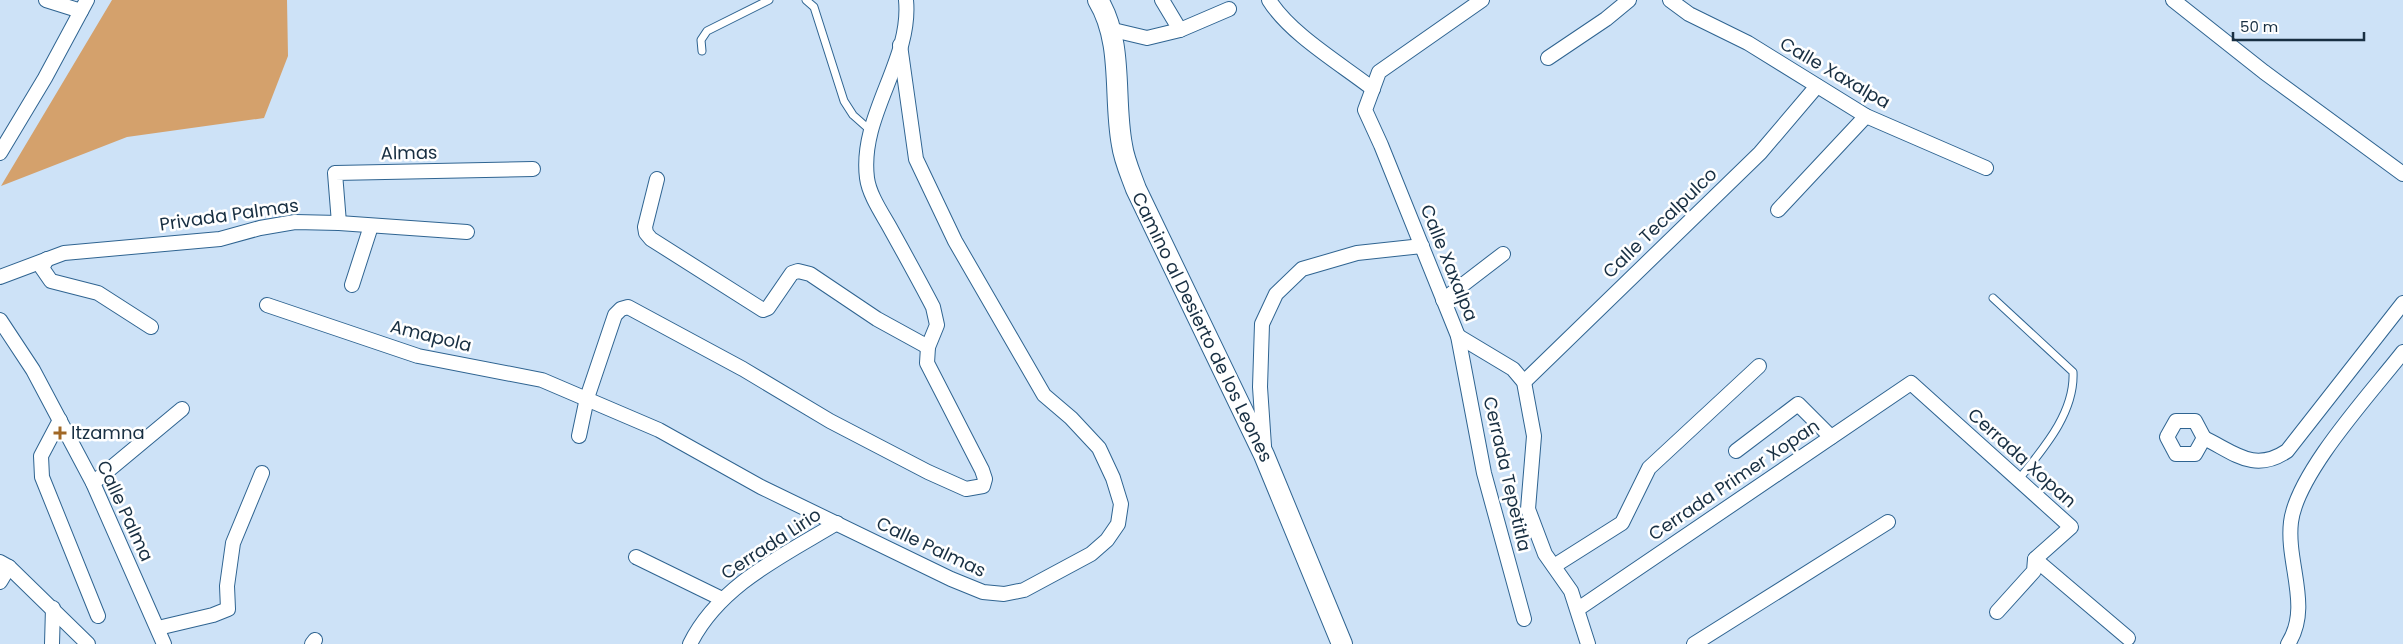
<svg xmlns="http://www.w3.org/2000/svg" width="2403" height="644" font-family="Poppins,sans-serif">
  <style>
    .green { fill: #d4a16c }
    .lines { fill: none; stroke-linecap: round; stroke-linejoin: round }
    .lane-casing { stroke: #2f6491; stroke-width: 9 }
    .street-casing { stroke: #2f6491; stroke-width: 16 }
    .secondary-casing { stroke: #2f6491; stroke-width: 22 }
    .lane { stroke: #fff; stroke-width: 7 }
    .street { stroke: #fff; stroke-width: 14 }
    .secondary { stroke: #fff; stroke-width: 20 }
    .poi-dot { fill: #a16826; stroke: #fff; stroke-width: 2 }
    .labels { text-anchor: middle; stroke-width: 5; stroke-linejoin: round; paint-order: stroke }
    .street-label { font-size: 18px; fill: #182f42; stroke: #fff }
    .poi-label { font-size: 18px; fill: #182f42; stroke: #fff; text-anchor: start }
  </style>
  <rect width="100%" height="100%" fill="#cde2f7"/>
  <polygon class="green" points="112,0 287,0 288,56 264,118 127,137 1,186"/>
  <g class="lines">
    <defs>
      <g id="lane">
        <polyline points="806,0 814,7 844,101 853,115 871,131"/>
        <polyline points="702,51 701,40 707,31 769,0"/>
        <path d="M1993,298L2073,372C2075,413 2043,449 2019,479"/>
      </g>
      <g id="street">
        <polyline points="46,0 81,11"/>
        <polyline points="1162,0 1180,30"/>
        <path d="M1269,0C1290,34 1341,64 1373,89"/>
        <polyline points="1482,0 1379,72 1365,110 1381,145 1458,336 1484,473 1524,619"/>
        <polyline points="1670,0 1689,14 1748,43 1866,116 1986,168"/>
        <polyline points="2173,0 2264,72 2403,174"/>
        <polyline points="1109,29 1147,38 1180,30 1229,9"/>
        <polyline points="1548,58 1606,19 1629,0"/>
        <polyline points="0,153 45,78 87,0"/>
        <polyline points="657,179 645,227 646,233 651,239 763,310 768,308 792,273 798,271 810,274 877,319 928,347"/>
        <polyline points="1778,210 1866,116"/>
        <polyline points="339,223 335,173 533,169"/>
        <polyline points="47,259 42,268 51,281 98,293 151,327"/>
        <polyline points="0,277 64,253 220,239 260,228 295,222 339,223 467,232"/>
        <polyline points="352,285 371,226"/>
        <polyline points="1443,300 1503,254"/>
        <polyline points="267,305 418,356 542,380 659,430 761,487 951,579 983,592 1004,594 1024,590 1091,554 1107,540 1118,524 1121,504 1113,478 1099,448 1071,418 1044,395 955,241 916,159 900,45"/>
        <polyline points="0,320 33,370 93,483 164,644"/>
        <polyline points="1458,336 1513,369 1524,382 1534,436 1528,509 1545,554 1571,591 1588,644"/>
        <polyline points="1524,382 1760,153 1817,86"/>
        <polyline points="60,420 41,456 42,477 98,616"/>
        <polygon points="2176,421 2195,421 2204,438 2195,454 2176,454 2167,437"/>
        <path d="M579,436L587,398L615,315L621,309L628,307L743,369L830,421L928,472L966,489L983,486L985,479L982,470L927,363L928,347L937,325L933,307C919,280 904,253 889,226C881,212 869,194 867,178C859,115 912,61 906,0"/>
        <path d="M2204,438C2235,453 2254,473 2287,451L2403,303"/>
        <polyline points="1264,446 1260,387 1262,324 1276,294 1302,269 1357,253 1422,246"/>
        <polyline points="1736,451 1798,404 1831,437"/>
        <polyline points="93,483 182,409"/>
        <polyline points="636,557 722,599"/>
        <polyline points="0,562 9,567 88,644"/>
        <polyline points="1554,566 1622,523 1649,468 1759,366"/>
        <polyline points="0,582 9,567"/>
        <polyline points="1578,609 1911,383 2071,527 2035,559 2128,638"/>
        <polyline points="1997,612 2034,571 2035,559"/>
        <polyline points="158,628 213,615 228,609 227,586 233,543 262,473"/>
        <polyline points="52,644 53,608"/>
        <polyline points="312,644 315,640"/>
        <path d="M690,644C719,585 784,555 837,523"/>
        <polyline points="1694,644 1888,522"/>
        <path d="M2288,644C2312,607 2286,563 2291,522C2297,473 2371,393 2403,352"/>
      </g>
      <path id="secondary" d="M1098,0C1124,43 1113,98 1122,145C1124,160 1131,175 1136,189L1264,455L1342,644"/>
    </defs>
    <use href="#lane" class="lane-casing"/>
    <use href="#street" class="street-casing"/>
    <use href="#secondary" class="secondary-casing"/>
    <use href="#lane" class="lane"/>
    <use href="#street" class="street"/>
    <use href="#secondary" class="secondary"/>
  </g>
  <path class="poi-dot" d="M57.5 425.5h5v5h5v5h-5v5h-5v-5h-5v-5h5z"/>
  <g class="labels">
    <g class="street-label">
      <text transform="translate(1835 73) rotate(30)" y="6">Calle Xaxalpa</text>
      <text transform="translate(409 153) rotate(-1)" y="6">Almas</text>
      <text transform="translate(229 215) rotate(-8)" y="6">Privada Palmas</text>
      <text transform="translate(1660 223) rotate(-44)" y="6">Calle Tecalpulco</text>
      <text transform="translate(1449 263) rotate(68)" y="6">Calle Xaxalpa</text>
      <text transform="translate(1202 327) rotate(64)" y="6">Camino al Desierto de los Leones</text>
      <text transform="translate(431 336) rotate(14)" y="6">Amapola</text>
      <text transform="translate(2022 458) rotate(42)" y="6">Cerrada Xopan</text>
      <text transform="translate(1507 474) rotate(77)" y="6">Cerrada Tepetitla</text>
      <text transform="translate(1734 480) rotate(-34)" y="6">Cerrada Primer Xopan</text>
      <text transform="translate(125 511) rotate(65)" y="6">Calle Palma</text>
      <text transform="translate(771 544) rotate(-33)" y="6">Cerrada Lirio</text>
      <text transform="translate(931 547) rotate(25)" y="6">Calle Palmas</text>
    </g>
    <g class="poi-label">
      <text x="71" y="439">Itzamna</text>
    </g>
  </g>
  <path d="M2233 32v8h131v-8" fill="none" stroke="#182f42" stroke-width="2.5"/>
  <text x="2240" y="32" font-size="15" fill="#182f42" stroke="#ffffff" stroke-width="4" paint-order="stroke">50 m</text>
</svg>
